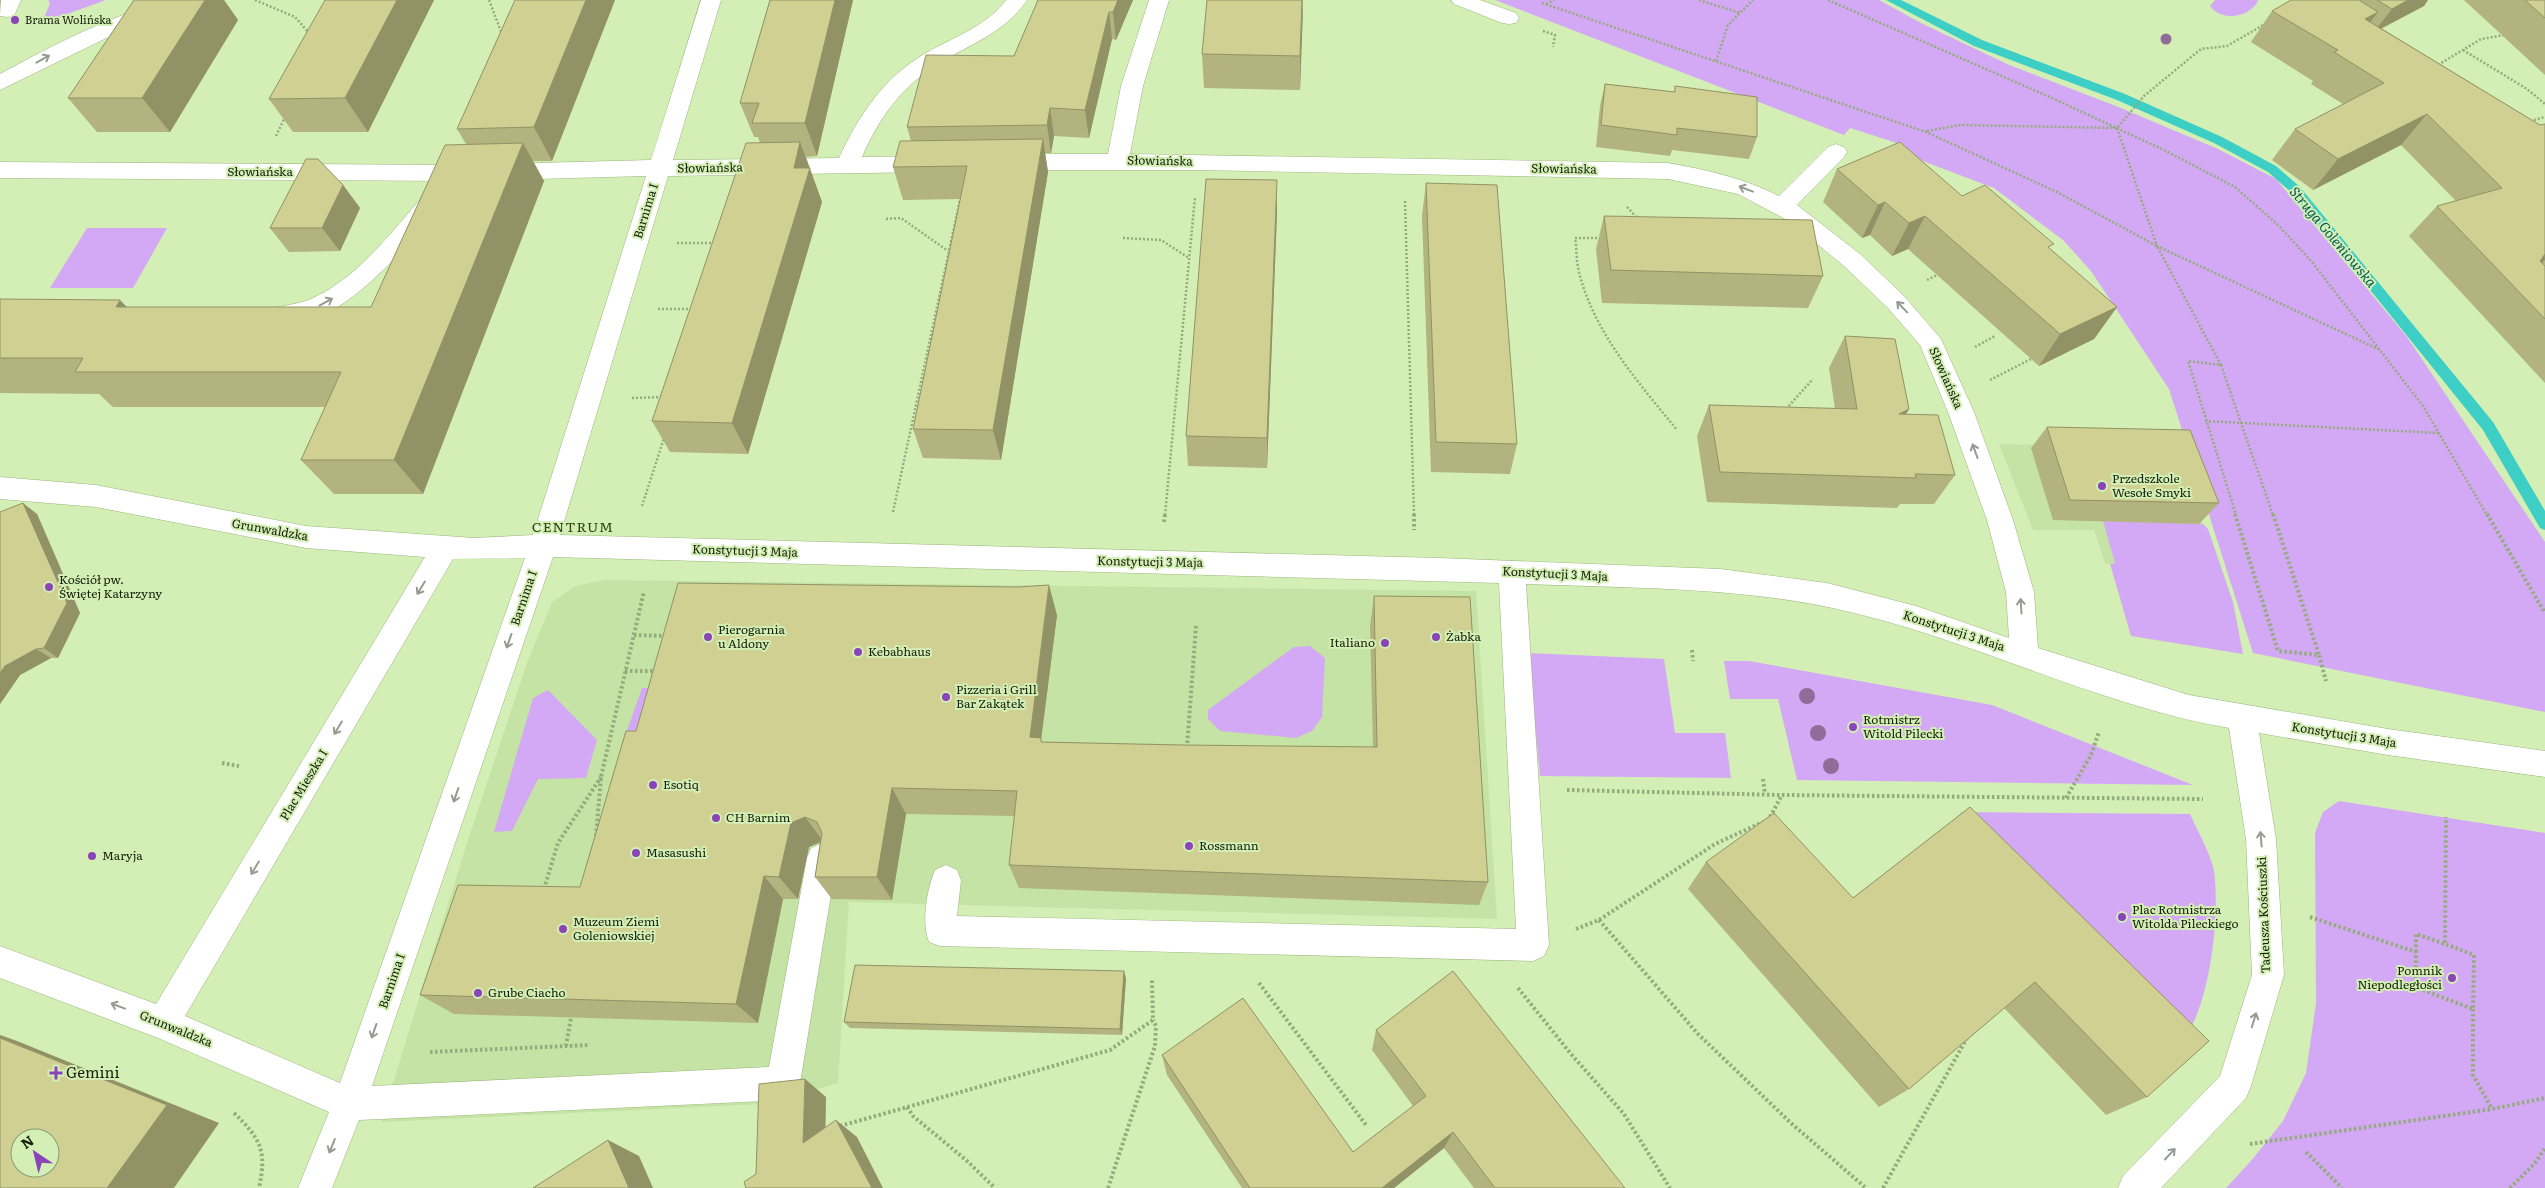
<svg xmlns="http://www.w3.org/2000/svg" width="2545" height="1188" font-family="Literata,serif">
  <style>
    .built { fill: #c4e3a4 }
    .green { fill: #d3a9f6 }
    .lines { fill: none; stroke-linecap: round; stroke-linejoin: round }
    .stream { fill: #3dcec5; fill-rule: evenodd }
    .minor-casing { stroke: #9bb57d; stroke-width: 1 }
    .path-far1 { stroke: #95ab7d; stroke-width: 2.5; stroke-dasharray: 2 2; stroke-linecap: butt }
    .path { stroke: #95ab7d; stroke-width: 4; stroke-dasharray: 2.5 2.5; stroke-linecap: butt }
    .minor { fill: #fff; fill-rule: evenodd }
    .tree { fill: #8f6d98 }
    .wall { fill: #b2b37e }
    .shaded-wall { fill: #919266 }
    .building { fill: #cfd092; stroke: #919266; fill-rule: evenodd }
    .oneway { stroke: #969b91 }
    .poi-dot { fill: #8944b8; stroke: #d3efb5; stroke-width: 2 }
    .labels { text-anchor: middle; stroke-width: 4; stroke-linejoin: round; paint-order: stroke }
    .far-poi-label { font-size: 11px; fill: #16200a; stroke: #d3efb5; text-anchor: start }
    .street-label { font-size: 12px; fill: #16200a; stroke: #d3efb5 }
    .poi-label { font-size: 12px; fill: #16200a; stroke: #d3efb5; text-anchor: start }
    .water-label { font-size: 14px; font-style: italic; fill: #055b56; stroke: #d3efb5 }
    .neighbourhood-label { font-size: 14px; letter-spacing: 1px; fill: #304510; stroke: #d3efb5 }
    .near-poi-label { font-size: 15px; fill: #16200a; stroke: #d3efb5; text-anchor: start }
  </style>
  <rect width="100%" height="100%" fill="#d3efb5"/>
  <g class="built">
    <polygon points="1999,444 2173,448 2203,524 2208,529 2115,564 2105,563 2094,530 2033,530"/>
    <polygon points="604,580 1476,591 1497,919 849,902 838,1083 764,1104 381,1122 465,849 527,663 552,602 576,586"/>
  </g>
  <g class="green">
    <polygon points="48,0 106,0 42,23 50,3"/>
    <polygon points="1495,0 1879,0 1921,23 2007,64 2116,106 2218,149 2276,179 2407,337 2545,542 2545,712 2253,653 2169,389 2091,271 2063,240 1994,188 1899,152 1900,144 1850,128 1844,135"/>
    <path d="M2215,0H2257L2258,1C2249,18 2222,22 2210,6Z"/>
    <polygon points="87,228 167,228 133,288 50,288"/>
    <polygon points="2103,521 2203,524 2208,529 2233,602 2243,654 2131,636 2110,564 2115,563"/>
    <polygon points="1310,646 1325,658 1322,717 1312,731 1296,738 1220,731 1208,719 1208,710 1294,647"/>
    <polygon points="1528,653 1664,659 1675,733 1725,733 1731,778 1540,776"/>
    <polygon points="1724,661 1749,661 1992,705 2193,785 1797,780 1778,699 1730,699"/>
    <polygon points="642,688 661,688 634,775 624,739"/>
    <polygon points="548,690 597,740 586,778 538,779 512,831 494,832 533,698"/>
    <polygon points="2339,801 2545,833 2545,1188 2226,1188 2251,1161 2283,1121 2306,1073 2316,1003 2315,833 2323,812"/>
    <path d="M1960,812L2190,814C2197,830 2211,854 2214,871C2220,915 2211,998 2186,1036Z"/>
  </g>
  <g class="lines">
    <polygon class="stream" points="1886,0 1901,0 1982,40 2125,94 2222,137 2276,166 2300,187 2493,422 2545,511 2545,530 2540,528 2483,430 2292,193 2268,172 2214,143 2117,100 1974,46"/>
    <defs>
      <g id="minor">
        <polygon points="1,0 21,0 14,16 7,17 0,16"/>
        <path d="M167,0H200L197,4L123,30L0,90V74C53,45 108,17 167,0Z"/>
        <path d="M701,0H721L673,160L839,158C859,115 884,77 926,53C954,37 987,26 1006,0H1027C1005,33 970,44 938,64C901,87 879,118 862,157L930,156L938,159L941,164L938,169L930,172L668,176L560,535L1439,558L1720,569L1827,583L1916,606L2009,638L2006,592L1987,520L1948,412L1920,345L1888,308L1844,266L1789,221L1738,194L1668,179L1198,170H1008L1000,167L997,162L1000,157L1008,154H1108L1121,86L1149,0H1169L1143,86L1130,154L1668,163C1707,170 1744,178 1779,196L1828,147L1836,144L1844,147L1847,152L1844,157L1797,205L1860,254L1904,296L1941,339L1974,412L2013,520L2034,592L2038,648L2189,695L2388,729L2545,751V777L2388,755L2259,733L2276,839L2284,975L2251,1086L2246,1098L2161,1188H2118L2123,1176L2220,1076L2252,975L2246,839L2229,728C2091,704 1965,635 1828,607C1731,587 1625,588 1526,584L1549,945L1544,956L1533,961L940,946L929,942C921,922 927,889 935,870L946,865L957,870L961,880L957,916L1516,929L1499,583L553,557L372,1086L769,1067L807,858L811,848L822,843L833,848L837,858L800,1083L795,1095L783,1100L359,1120L332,1188H298L329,1112L158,1038L0,978V946L156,1004L425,557L306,548L96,507L0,499V477L96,485L306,526L474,538L533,535L646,176L457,181L0,178V162L457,165L651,160ZM525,558L340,1083L185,1016L453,559Z"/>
        <polygon points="1451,0 1480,0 1516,13 1519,18 1516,23 1509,24 1502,23 1454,4"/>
        <path d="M432,193L440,195L443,201L440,207C406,246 333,340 272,321L269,315L272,309C288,304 303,304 317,296C361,274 392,231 424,195Z"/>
      </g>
    </defs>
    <use href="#minor" class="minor-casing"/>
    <g class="path-far1">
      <polyline points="255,0 295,17 309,33"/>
      <polyline points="489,0 502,34"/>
      <polyline points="1699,0 1740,13"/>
      <polyline points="1828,0 2052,98 2166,151 2235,187 2278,225 2312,262 2423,406 2487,515"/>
      <polyline points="1542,3 1926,132 2057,192 2157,246 2221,365 2188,361 2236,515"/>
      <polyline points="1546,4 1554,0"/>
      <polyline points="1543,31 1555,35 1553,47"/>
      <polyline points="2463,50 2527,89 2545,104"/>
      <polyline points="1716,61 1728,25 1753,0"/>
      <polyline points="2438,65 2481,39 2505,35"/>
      <polyline points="2530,121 2545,117"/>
      <polyline points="2117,128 2157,246 2380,350"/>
      <polyline points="1927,131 1960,125 2117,128 2144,96 2201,49 2227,46 2265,24"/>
      <polyline points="276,136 285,117"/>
      <polyline points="1405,201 1414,515"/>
      <polyline points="1627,207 1638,219"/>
      <polyline points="886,219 901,218 948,251"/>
      <polyline points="1123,238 1161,240 1189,258"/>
      <path d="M1601,238H1575C1577,249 1576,261 1579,272C1594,333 1639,383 1677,430"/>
      <polyline points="677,243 716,243"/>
      <polyline points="1927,280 1937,275"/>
      <polyline points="658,309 692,309"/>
      <polyline points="1975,347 1995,336"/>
      <polyline points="2221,365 2273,515"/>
      <polyline points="1990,380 2031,359"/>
      <polyline points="632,398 664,397"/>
      <polyline points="1786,409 1813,379"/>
      <polyline points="2205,421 2438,433"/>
      <polyline points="642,506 664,438"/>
      <polyline points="893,512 961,195"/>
      <polyline points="1165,515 1195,197"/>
    </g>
    <g class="path">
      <polyline points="1414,514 1414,530"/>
      <polyline points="2235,514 2278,651 2319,655 2326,681"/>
      <polyline points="2273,514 2319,655"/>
      <polyline points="2487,514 2545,613"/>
      <polyline points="1164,522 1165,514"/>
      <polyline points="634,635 667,636"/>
      <polyline points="1692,650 1693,661"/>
      <polyline points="625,671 657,671"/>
      <polyline points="1187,748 1196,626"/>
      <polyline points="222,763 239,766"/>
      <polyline points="1763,779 1765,794"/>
      <polyline points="1567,790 1782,795 2203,799"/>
      <polyline points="2066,798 2091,755 2099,732"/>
      <polyline points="1770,817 1782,795"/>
      <polyline points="596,836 601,777 644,591"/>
      <polyline points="544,889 558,843 601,777"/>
      <polyline points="2310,917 2416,952 2415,987 2473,1009 2474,955 2445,944"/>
      <polyline points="1599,920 1698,1034 1792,1124 1866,1188"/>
      <polyline points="1576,929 1599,920 1715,844 1763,822"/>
      <polyline points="2416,952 2416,934 2445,944 2446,817"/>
      <polyline points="1259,983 1366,1125"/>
      <polyline points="1518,988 1571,1054 1624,1114 1670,1188"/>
      <polyline points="2473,1009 2473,1075 2492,1109"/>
      <polyline points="566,1046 571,1018"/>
      <polyline points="430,1052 590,1045"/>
      <polyline points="907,1107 913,1116 966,1160 995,1188"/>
      <path d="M234,1113C261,1139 267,1151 259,1188"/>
      <polyline points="840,1126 1110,1050 1153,1020 1152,980"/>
      <polyline points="2250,1144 2492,1109 2545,1098"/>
      <polyline points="2306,1152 2342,1188"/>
      <polyline points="1108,1188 1155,1046 1156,1026 1153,1020"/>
      <polyline points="1883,1188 1967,1038"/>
      <polyline points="2510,1188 2535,1163 2545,1148"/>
    </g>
    <use href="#minor" class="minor"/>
  </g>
  <g class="tree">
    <circle cx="2166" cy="39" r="5.5"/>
    <circle cx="1807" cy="696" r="8"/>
    <circle cx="1818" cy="733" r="8"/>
    <circle cx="1831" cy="766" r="8"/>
  </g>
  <g class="wall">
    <polygon points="134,0 224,0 238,20 170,132 97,132 68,98"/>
    <polygon points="325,0 434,0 368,132 293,132 269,99"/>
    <polygon points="515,0 615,0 552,161 533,161 544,181 423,494 334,494 301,460 325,407 113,407 99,394 0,393 0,299 127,307 371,307 466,144 457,129"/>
    <polygon points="770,0 853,0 817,156 806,157 822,202 748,454 670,452 652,421 760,143 758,137 754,137 740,103"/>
    <polygon points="1038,0 1133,0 1116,40 1112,39 1089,138 1054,136 1051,153 1045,153 1048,172 1001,460 923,458 913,429 960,199 903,200 893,167 911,141 907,127 1014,56"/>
    <polygon points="1303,0 1300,90 1204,88 1202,54"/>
    <polygon points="2291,0 2428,0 2424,6 2381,28 2540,125 2545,124 2545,383 2409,236 2437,206 2456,201 2401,145 2313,190 2272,160 2295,129 2343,104 2311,84 2313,81 2251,42 2272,11"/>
    <polygon points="2464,0 2545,0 2545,75"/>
    <polygon points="1605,84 1674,92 1675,86 1757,137 1749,159 1672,150 1670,156 1596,147 1600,106"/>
    <polygon points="1837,169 1962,196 2050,249 2117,307 2094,339 2039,366 1908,249 1892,256 1870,235 1862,238 1823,202"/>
    <polygon points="1426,183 1517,444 1510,474 1431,472 1422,216"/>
    <polygon points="343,185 360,208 340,251 289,252 270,228"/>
    <polygon points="1277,213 1267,468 1188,466 1186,436"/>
    <polygon points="1604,216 1823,276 1808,308 1602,303 1596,249"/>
    <polygon points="1845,336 1909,409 1906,414 1955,475 1934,504 1900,504 1897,508 1707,502 1697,436 1709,405 1835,409 1829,368"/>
    <polygon points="2047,427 2219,503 2199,524 2053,520 2031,448"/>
    <polygon points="0,512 37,514 80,613 58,658 51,658 20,675 0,704"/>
    <polygon points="1374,596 1488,882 1479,905 1019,888 1009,865 1015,816 906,814 892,900 832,899 815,877 820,842 809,847 798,899 783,899 758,1023 454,1014 420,995 580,887 636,731 1057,615 1041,740 1042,742 1182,745 1373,747 1370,626"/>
    <polygon points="1970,807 2147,1097 2106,1115 2004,1008 1909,1089 1879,1107 1688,889 1706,862 1853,898"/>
    <polygon points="1126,978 1122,1035 850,1028 844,1022"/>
    <polygon points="1376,1030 1625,1188 1474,1188 1444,1148 1394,1188 1242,1188 1167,1075 1162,1055 1353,1152 1413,1106 1372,1050"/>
  </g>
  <g class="shaded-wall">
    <polygon points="205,0 224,0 238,20 170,132 142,98"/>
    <polygon points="397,0 434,0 368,132 345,98"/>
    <polygon points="586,0 615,0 552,161 534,127"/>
    <polygon points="835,0 853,0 817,156 805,123"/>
    <polygon points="1118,0 1133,0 1116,40 1113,12"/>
    <polygon points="1303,0 1303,12 1300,90 1300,56"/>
    <polygon points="2408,0 2428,0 2424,6 2373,33 2392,9"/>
    <polygon points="1109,12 1112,39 1089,138 1085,110"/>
    <polygon points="2378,12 2354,43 2365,19"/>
    <polygon points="1050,108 1054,136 1051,153 1047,125"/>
    <polygon points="2427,114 2401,145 2313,190 2338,159"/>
    <polygon points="1043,139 1048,172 1001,460 993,430"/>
    <polygon points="800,142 822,202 748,454 732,423"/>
    <polygon points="523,143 544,181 423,494 394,460"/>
    <polygon points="1277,180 1277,213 1267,468 1267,438"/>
    <polygon points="343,185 360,208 340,251 322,228"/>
    <polygon points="1885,202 1870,235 1862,238 1878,205"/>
    <polygon points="1925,216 1908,249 1892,256 1909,223"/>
    <polygon points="2545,254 2545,260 2524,280"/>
    <polygon points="120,300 155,336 116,307"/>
    <polygon points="2117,307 2094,339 2039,366 2060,334"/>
    <polygon points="1909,409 1890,440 1899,414"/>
    <polygon points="23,503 37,514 80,613 58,658 44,648"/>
    <polygon points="1049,585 1057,615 1041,740 1049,764 1030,737"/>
    <polygon points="36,649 51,658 20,675 0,704 0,673 5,666"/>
    <polygon points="892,788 906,814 892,900 877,877"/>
    <polygon points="805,817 823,841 809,847 798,899 779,877 791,823"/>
    <polygon points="764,876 783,899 758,1023 736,1004"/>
    <polygon points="1124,971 1126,978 1122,1035 1120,1029"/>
    <polygon points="0,1035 17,1041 219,1123 174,1188 107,1188 0,1038"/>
    <polygon points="805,1079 826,1097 825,1158 803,1143"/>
    <polygon points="836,1120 857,1137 883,1188 872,1188"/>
    <polygon points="1453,1132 1444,1148 1394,1188 1382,1188"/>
    <polygon points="608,1140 639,1156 653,1188 629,1188"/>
  </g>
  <g class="building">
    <polygon points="134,0 205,0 142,98 68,98"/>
    <polygon points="325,0 397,0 345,98 269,99"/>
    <polygon points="515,0 586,0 534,127 457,129"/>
    <polygon points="770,0 835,0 805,123 752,123 759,103 740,103"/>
    <polygon points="1038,0 1118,0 1113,12 1109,12 1085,110 1050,108 1047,125 907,127 926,55 1014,56"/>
    <polygon points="1207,0 1302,0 1300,56 1202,54"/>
    <polygon points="2291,0 2359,0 2378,12 2365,19 2540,125 2545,124 2545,254 2540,261 2545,266 2545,319 2437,206 2502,188 2427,114 2338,159 2295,129 2384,83 2334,52 2338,50 2272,11"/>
    <polygon points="2377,0 2408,0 2392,9"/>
    <polygon points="2525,0 2545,0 2545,18"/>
    <polygon points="1605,84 1675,92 1675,86 1757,97 1757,137 1677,128 1677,135 1601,125"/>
    <polygon points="1043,139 993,430 913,429 967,166 893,167 900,141"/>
    <polygon points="800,142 794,168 810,168 732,423 652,421 746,143"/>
    <polygon points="1900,142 1962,196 1985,185 2054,244 2048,247 2117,307 2060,334 1925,216 1909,223 1885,202 1878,205 1837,169"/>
    <polygon points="523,143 394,460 301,460 341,372 75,372 83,358 0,358 0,299 120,300 116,307 371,307 445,145"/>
    <polygon points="306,159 318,159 343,185 322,228 270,228"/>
    <polygon points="1206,179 1277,180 1267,438 1186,436"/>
    <polygon points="1426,183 1497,185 1517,444 1436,442"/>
    <polygon points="1604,216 1812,220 1823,276 1611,270"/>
    <polygon points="1845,336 1895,339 1909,409 1899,414 1938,415 1955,475 1915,474 1916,478 1720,472 1709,405 1857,409"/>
    <polygon points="2047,427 2190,430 2219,503 2070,500"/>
    <polygon points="23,503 67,603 44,648 36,649 5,666 0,673 0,512"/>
    <polygon points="678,583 1017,587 1049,585 1030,737 1041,738 1041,742 1182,745 1377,747 1374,596 1470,597 1488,882 1009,865 1017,791 892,788 877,877 815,877 822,833 817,822 805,817 791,823 779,877 764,876 736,1004 420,995 458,885 580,887 626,731 636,731"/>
    <polygon points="1970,807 2209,1041 2147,1097 2035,982 1909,1089 1706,862 1774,813 1853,898"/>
    <polygon points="855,965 1124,971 1120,1029 844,1022"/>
    <polygon points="1453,971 1625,1188 1495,1188 1453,1132 1382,1188 1250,1188 1162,1055 1243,998 1353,1152 1426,1096 1376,1030"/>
    <path d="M0,1038L167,1105L107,1188H0ZM20,1138H50V1168H20Z"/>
    <polygon points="805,1079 803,1143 836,1120 872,1188 746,1188 744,1182 756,1174 759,1084"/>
    <polygon points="608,1140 629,1188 533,1188"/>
  </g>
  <defs><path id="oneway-shaft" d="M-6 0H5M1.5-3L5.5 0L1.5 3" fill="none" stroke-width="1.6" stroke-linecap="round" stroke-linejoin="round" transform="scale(1.25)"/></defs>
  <g class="oneway">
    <use href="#oneway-shaft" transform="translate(43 59) rotate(-29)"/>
    <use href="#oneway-shaft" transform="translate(1746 189) rotate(-159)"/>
    <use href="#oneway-shaft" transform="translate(326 302) rotate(-29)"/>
    <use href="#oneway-shaft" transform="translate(1902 307) rotate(-134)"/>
    <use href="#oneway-shaft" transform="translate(1975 451) rotate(-110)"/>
    <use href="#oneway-shaft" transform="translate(421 588) rotate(121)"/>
    <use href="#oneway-shaft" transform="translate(2021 606) rotate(-94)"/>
    <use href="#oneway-shaft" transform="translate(509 641) rotate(109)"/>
    <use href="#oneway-shaft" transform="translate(338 728) rotate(121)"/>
    <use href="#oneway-shaft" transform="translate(456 795) rotate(109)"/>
    <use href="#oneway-shaft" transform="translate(2261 839) rotate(-95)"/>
    <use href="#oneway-shaft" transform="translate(255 868) rotate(121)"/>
    <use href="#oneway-shaft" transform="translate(118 1006) rotate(-159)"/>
    <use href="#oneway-shaft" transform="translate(2254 1020) rotate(-73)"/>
    <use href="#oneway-shaft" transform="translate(374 1031) rotate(109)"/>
    <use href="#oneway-shaft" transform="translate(332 1146) rotate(112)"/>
    <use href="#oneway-shaft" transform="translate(2170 1154) rotate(-47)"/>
  </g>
  <g class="poi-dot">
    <circle cx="15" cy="20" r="5"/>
    <circle cx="2102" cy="486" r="5"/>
    <circle cx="49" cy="587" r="5"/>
    <circle cx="708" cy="637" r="5"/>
    <circle cx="1436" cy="637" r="5"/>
    <circle cx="1385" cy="643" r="5"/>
    <circle cx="858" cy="652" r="5"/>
    <circle cx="946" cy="697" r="5"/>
    <circle cx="1853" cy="727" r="5"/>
    <circle cx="653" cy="785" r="5"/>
    <circle cx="716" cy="818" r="5"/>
    <circle cx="1189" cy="846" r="5"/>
    <circle cx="636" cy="853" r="5"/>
    <circle cx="92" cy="856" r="5"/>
    <circle cx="2122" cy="917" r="5"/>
    <circle cx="563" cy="929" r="5"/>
    <circle cx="2452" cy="978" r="5"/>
    <circle cx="478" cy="993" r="5"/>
    <path d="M53.5 1065.5h5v5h5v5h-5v5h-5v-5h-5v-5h5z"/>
  </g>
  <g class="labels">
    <g class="far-poi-label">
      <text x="25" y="24">Brama Wolińska</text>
    </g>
    <g class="street-label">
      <text transform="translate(1160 161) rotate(1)" y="4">Słowiańska</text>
      <text transform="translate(710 168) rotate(-1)" y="4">Słowiańska</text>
      <text transform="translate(1564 169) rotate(1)" y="4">Słowiańska</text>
      <text x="260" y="176">Słowiańska</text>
      <text transform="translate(646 211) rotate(-73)" y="4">Barnima I</text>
      <text transform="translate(1946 378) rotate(66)" y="4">Słowiańska</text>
      <text transform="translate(270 530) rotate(10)" y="4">Grunwaldzka</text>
      <text transform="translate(745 551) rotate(2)" y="4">Konstytucji 3 Maja</text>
      <text transform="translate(1150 562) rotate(1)" y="4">Konstytucji 3 Maja</text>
      <text transform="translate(1555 574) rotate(3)" y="4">Konstytucji 3 Maja</text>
      <text transform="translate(524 598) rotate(-71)" y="4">Barnima I</text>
      <text transform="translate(1954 631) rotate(18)" y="4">Konstytucji 3 Maja</text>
      <text transform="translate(2344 735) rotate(9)" y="4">Konstytucji 3 Maja</text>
      <text transform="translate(304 785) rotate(-59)" y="4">Plac Mieszka I</text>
      <text transform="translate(2264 915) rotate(-92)" y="4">Tadeusza Kościuszki</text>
      <text transform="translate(392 981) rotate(-71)" y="4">Barnima I</text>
      <text transform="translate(176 1029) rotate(22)" y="4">Grunwaldzka</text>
    </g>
    <g class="poi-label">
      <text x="2112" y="483">Przedszkole<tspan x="2112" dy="14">Wesołe Smyki</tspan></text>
      <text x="59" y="584">Kościół pw.<tspan x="59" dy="14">Świętej Katarzyny</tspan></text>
      <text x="718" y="634">Pierogarnia<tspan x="718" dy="14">u Aldony</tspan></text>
      <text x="1446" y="641">Żabka</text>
      <text x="1375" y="647" text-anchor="end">Italiano</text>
      <text x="868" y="656">Kebabhaus</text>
      <text x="956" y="694">Pizzeria i Grill<tspan x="956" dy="14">Bar Zakątek</tspan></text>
      <text x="1863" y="724">Rotmistrz<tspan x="1863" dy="14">Witold Pilecki</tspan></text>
      <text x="663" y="789">Esotiq</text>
      <text x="726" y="822">CH Barnim</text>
      <text x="1199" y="850">Rossmann</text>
      <text x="646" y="857">Masasushi</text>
      <text x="102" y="860">Maryja</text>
      <text x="2132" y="914">Plac Rotmistrza<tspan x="2132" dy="14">Witolda Pileckiego</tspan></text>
      <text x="573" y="926">Muzeum Ziemi<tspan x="573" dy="14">Goleniowskiej</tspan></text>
      <text x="2442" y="975" text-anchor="end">Pomnik<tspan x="2442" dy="14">Niepodległości</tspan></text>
      <text x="488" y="997">Grube Ciacho</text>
    </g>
    <g class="water-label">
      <text transform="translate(2333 237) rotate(50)" y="5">Struga Goleniowska</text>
    </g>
    <g class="neighbourhood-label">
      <text x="573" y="532">CENTRUM</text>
    </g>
    <g class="near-poi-label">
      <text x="66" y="1078">Gemini</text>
    </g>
  </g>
  <g transform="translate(35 1153) rotate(325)"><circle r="24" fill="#d3efb5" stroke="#879c71"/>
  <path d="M0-4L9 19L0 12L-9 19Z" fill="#8944b8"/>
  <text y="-8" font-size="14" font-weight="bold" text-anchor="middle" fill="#16200a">N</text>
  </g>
</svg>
